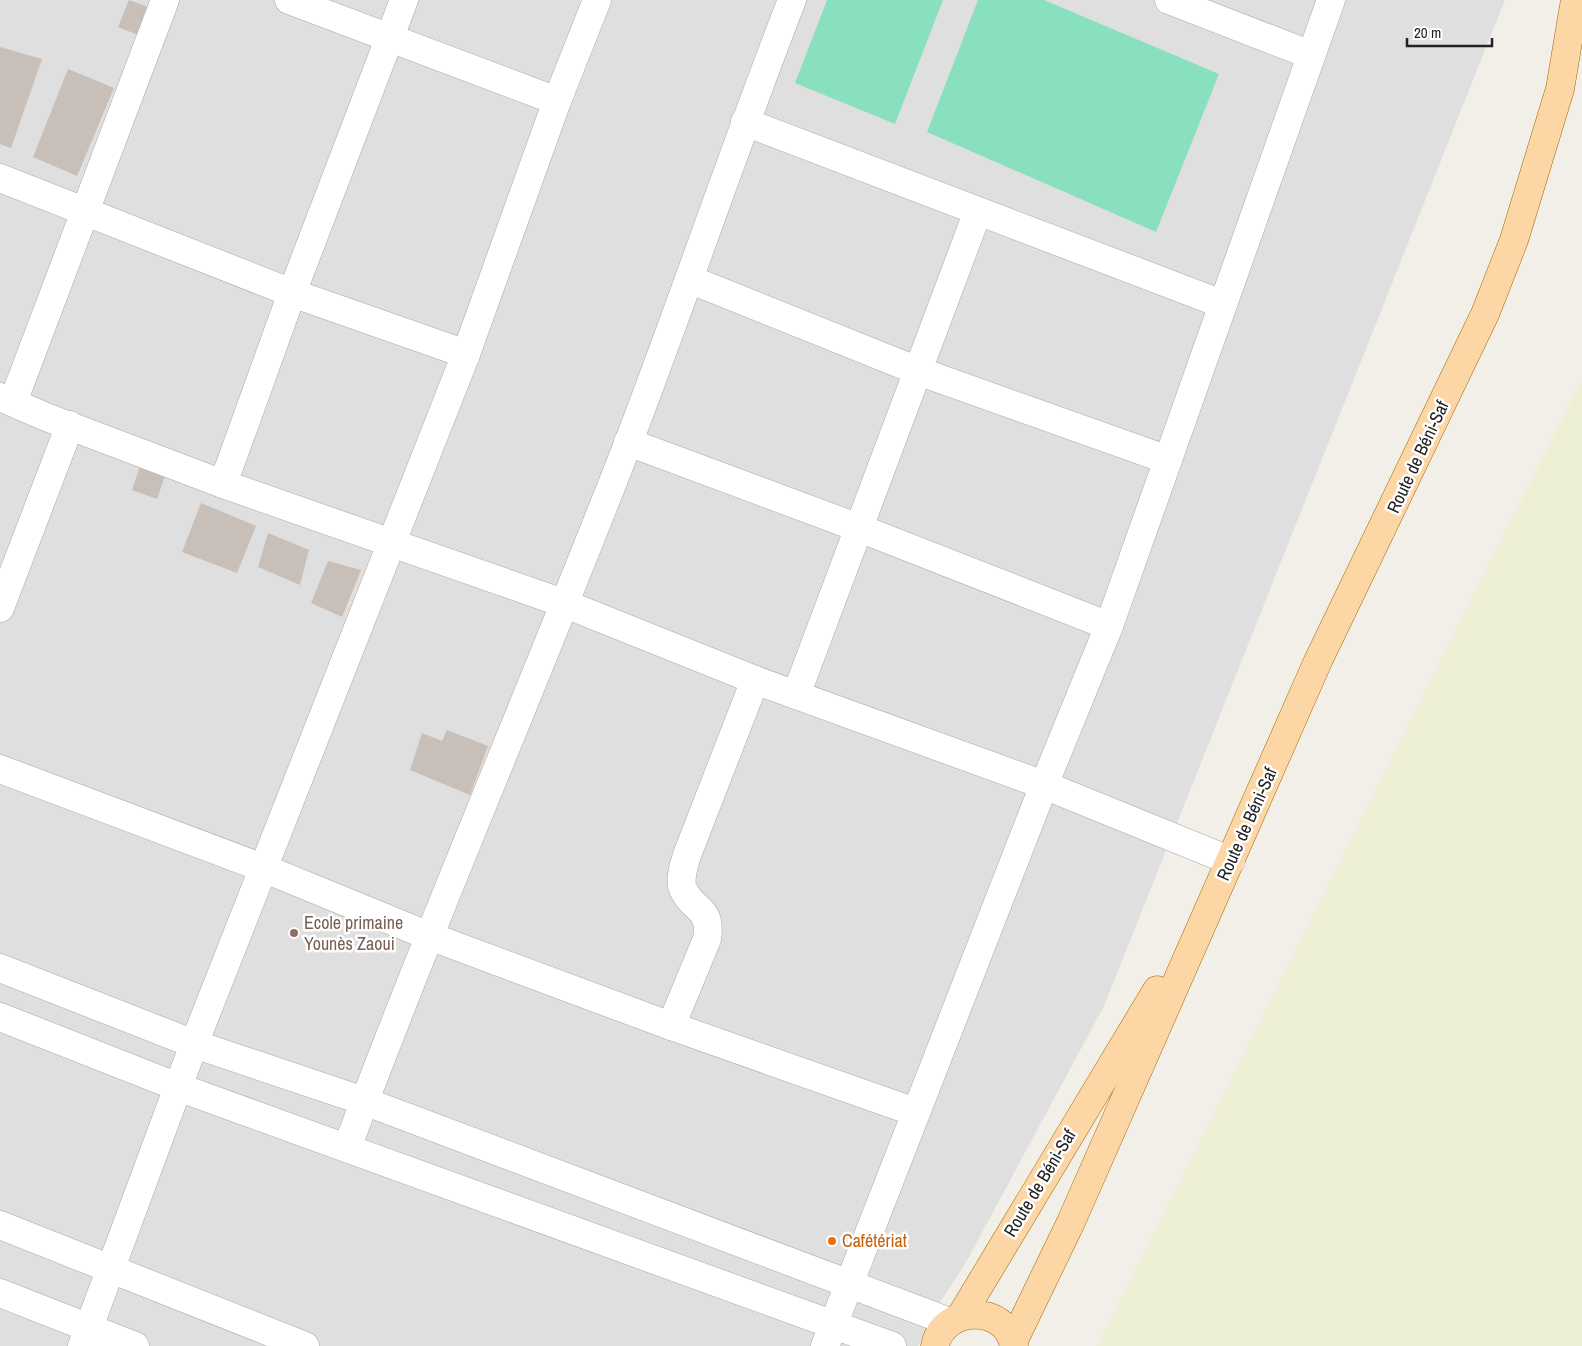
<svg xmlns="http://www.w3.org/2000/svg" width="1582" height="1346" font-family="'Archivo Narrow',sans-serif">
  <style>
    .residential { fill: #e0dfdf }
    .farmland { fill: #eef0d5 }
    .pitch { fill: #88e0be }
    .building { fill: #c7bfb8 }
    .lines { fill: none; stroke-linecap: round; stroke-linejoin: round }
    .minor-casing { stroke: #a9a9a9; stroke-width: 29 }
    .major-casing { stroke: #a06b00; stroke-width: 29 }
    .minor { stroke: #fff; stroke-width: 28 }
    .major { stroke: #fcd6a4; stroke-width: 28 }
    .education-dot { fill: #8d6e63; stroke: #fff; stroke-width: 2 }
    .food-dot { fill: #e8710a; stroke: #fff; stroke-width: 2 }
    .labels { text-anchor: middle; stroke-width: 5; stroke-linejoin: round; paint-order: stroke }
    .street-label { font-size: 18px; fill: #222; stroke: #fff }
    .education-label { font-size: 18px; fill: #785e54; stroke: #fff; text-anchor: start }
    .food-label { font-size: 18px; fill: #c56008; stroke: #fff; text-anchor: start }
  </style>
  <rect width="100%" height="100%" fill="#f2efe9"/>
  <polygon class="residential" points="0,0 1505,0 1104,1006 965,1264 931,1316 918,1346 0,1346"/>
  <polygon class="farmland" points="1582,379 1582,1346 1097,1346"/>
  <g class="pitch">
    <polygon points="827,0 943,0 895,124 795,83"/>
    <polygon points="978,0 1044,0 1219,74 1156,232 927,132"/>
  </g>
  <g class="building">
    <polygon points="129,0 153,9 143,37 118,27"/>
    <polygon points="0,47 42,59 11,148 0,144"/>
    <polygon points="68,69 114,88 77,176 33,157"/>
    <polygon points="140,466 165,476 157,499 132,490"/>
    <polygon points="201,503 256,526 237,573 182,552"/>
    <polygon points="268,533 309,550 300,585 258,567"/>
    <polygon points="328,561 361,570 342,617 311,603"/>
    <polygon points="447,730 488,746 470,795 410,770 422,733 442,741"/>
  </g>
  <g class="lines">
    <defs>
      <g id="minor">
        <polyline points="289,0 557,101"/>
        <polyline points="1169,0 1311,55"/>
        <polyline points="745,122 1222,304"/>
        <polyline points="0,178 292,293 466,354"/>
        <polyline points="689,279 918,371 1168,460"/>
        <polyline points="0,397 46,417 223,484 563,603 755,680 1044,785 1231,861"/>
        <polyline points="13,402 165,0"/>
        <polyline points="628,442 859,528 1109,626"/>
        <polyline points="223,484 292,293 404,0"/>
        <polyline points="0,608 70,425"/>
        <polyline points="796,695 978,211"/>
        <polyline points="0,769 263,868 429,936 671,1026 915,1112"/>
        <polyline points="0,968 194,1044 364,1101 950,1322"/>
        <polyline points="0,1017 178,1087 892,1346"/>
        <path d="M671,1026L707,939C712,906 693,912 683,889C679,879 684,865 687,855L755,680"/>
        <path d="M347,1148C436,910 537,678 629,441C685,295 735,146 792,0"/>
        <polyline points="0,1225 305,1346"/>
        <polyline points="0,1293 135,1346"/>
        <polyline points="82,1346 194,1044 466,354 557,101 597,0"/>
        <polyline points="825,1346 1044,785 1109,626 1331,0"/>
      </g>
      <g id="major">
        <polyline points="961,1316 1157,990"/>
        <polyline points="1013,1342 1071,1222 1318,661 1485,314 1514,240 1560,89 1575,0"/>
        <path d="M935,1346C943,1305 1007,1304 1014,1346"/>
      </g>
    </defs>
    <use href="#minor" class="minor-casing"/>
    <use href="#major" class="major-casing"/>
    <use href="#minor" class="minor"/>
    <use href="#major" class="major"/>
  </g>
  <circle class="education-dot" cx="294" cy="933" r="5"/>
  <circle class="food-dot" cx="832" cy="1241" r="5"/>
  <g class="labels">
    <g class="street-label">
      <text transform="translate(1418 457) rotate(-65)" y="6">Route de Béni-Saf</text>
      <text transform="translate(1247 824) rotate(-66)" y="6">Route de Béni-Saf</text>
      <text transform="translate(1040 1183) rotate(-59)" y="6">Route de Béni-Saf</text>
    </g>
    <g class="education-label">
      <text x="304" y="929">Ecole primaine<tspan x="304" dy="21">Younès Zaoui</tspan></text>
    </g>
    <g class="food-label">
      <text x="842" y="1247">Cafétériat</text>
    </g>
  </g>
  <path d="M1407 38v8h85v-8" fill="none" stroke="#222222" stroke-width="2.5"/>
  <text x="1414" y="38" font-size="15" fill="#222222" stroke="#ffffff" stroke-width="4" paint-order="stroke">20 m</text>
</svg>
